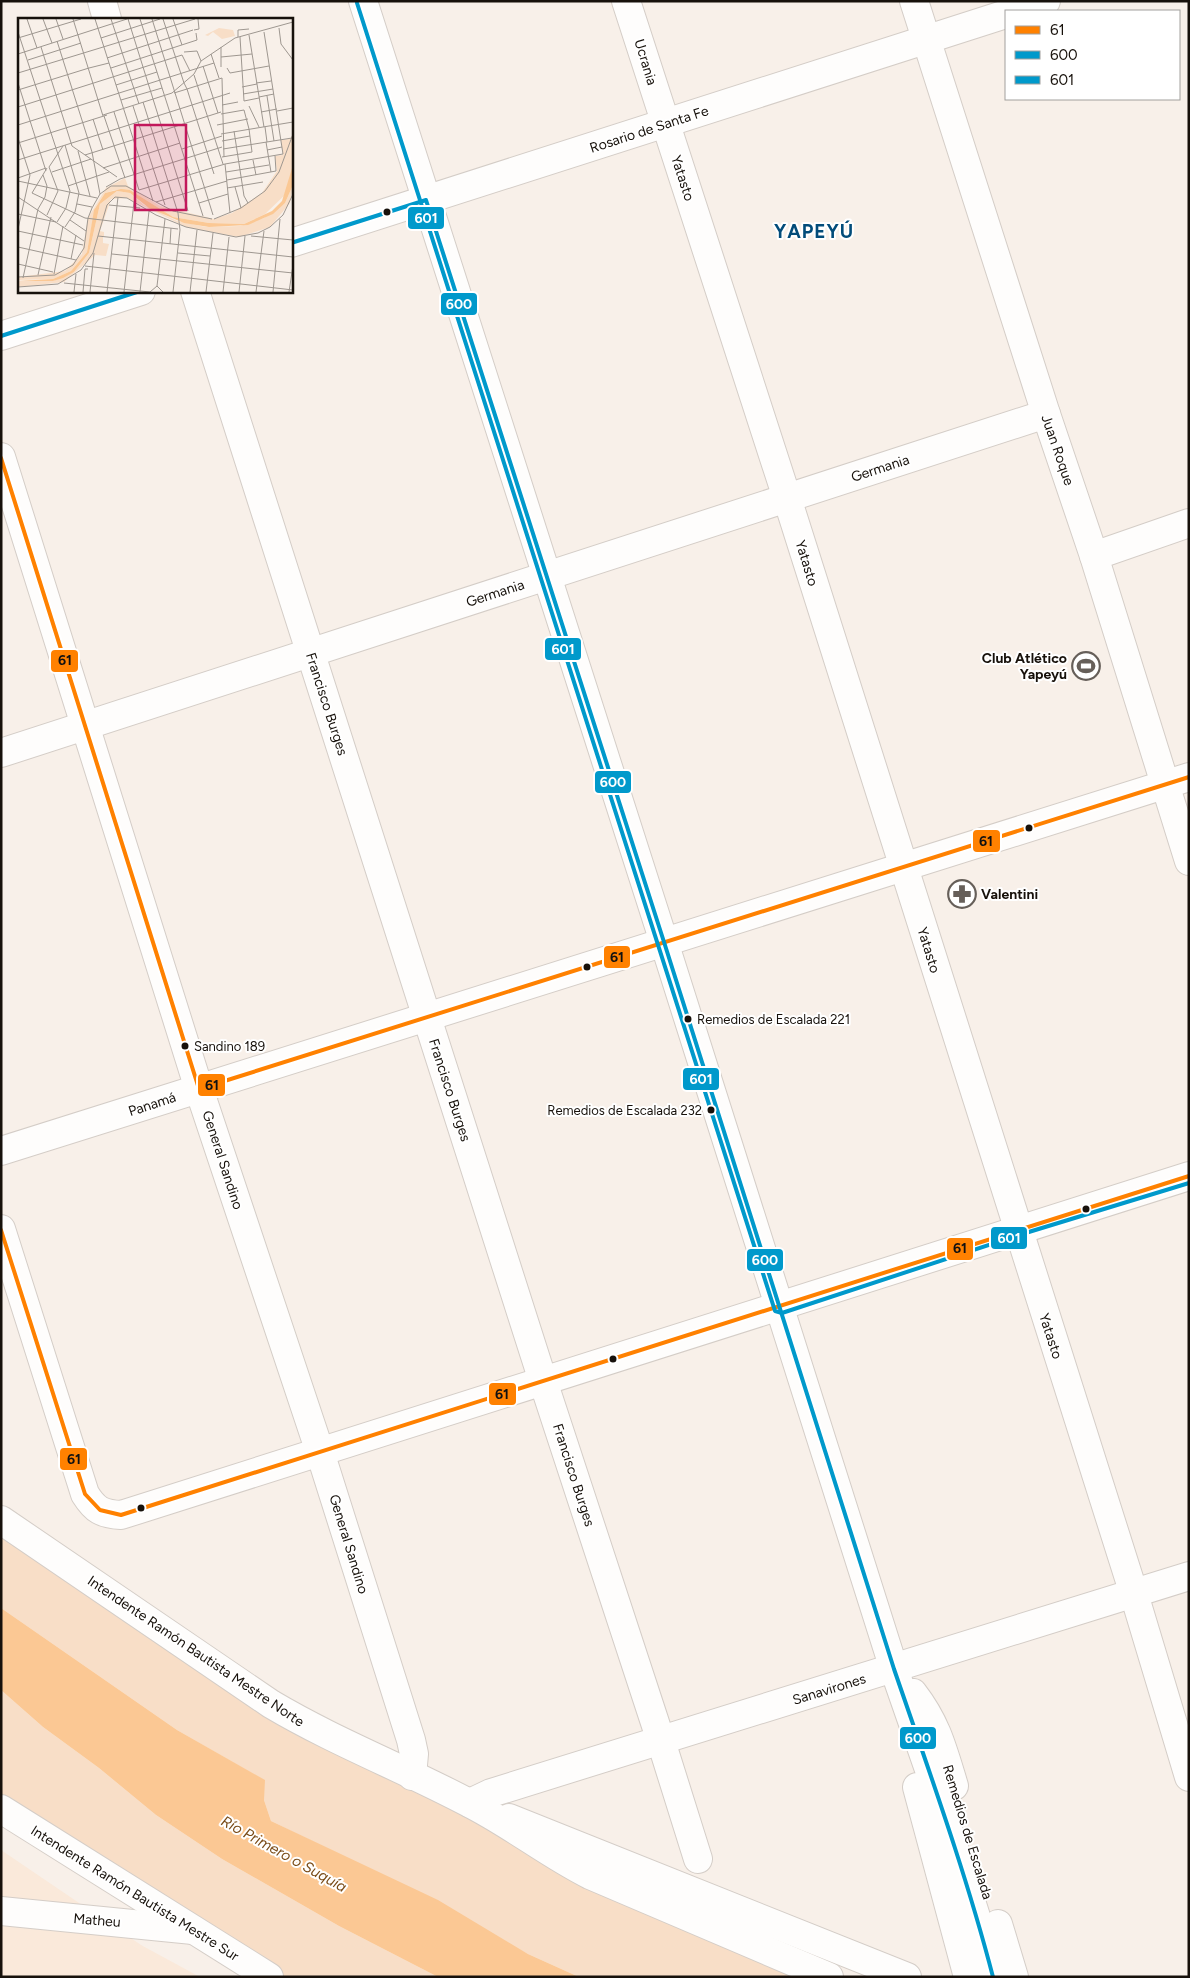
<svg xmlns="http://www.w3.org/2000/svg" width="1190" height="1978" font-family="Figtree,sans-serif">
  <style>
    .built { fill: #fae9da }
    .green { fill: #f8dec7 }
    .water { fill: #fbc894 }
    .lines { fill: none; stroke-linecap: round; stroke-linejoin: round }
    .minor-casing { stroke: #d4cdc7; stroke-width: 30 }
    .major-casing { stroke: #d4cdc7; stroke-width: 30 }
    .minor { stroke: #fefdfc; stroke-width: 28 }
    .major { stroke: #fefdfc; stroke-width: 28 }
    .bus-1-casing { stroke: #fff; stroke-width: 8 }
    .bus-2-casing { stroke: #fff; stroke-width: 8 }
    .bus-3-casing { stroke: #fff; stroke-width: 8 }
    .bus-1 { stroke: #ff8100; stroke-width: 4 }
    .bus-2 { stroke: #0099cb; stroke-width: 4 }
    .bus-3 { stroke: #0099cb; stroke-width: 4 }
    .bus-dot { fill: #17110b; stroke: #fff; stroke-width: 2 }
    .labels { text-anchor: middle; stroke-width: 4; stroke-linejoin: round; paint-order: stroke }
    .bus-label { font-size: 13px; fill: #17110b; stroke: #fff; text-anchor: start }
    .street-label { font-size: 14px; fill: #17110b; stroke: #fff }
    .poi-label { font-size: 14px; font-weight: bold; fill: #17110b; stroke: #fff; text-anchor: end }
    .water-label { font-size: 15px; font-style: italic; fill: #794b17; stroke: #fff }
    .district-label { font-size: 19px; font-weight: bold; letter-spacing: 1px; fill: #024c7a; stroke: #fff }
    .inset-road { fill: none; stroke: #9e9790; stroke-width: 1 }
    .view { fill: #c2185b; fill-opacity: 0.15; stroke: #c2185b; stroke-width: 2.5 }
    .inset-edge { fill: none; stroke: #17110b; stroke-width: 2.5 }
    .line-badge { stroke: #fff; stroke-width: 2 }
    .badge-label { font-size: 14px; text-anchor: middle; font-weight: bold; fill: #fff }
    .pale-badge-label { font-size: 14px; text-anchor: middle; font-weight: bold; fill: #111 }
  </style>
  <rect width="100%" height="100%" fill="#f8f0e9"/>
  <polygon class="built" points="1,1850 141,1945 200,1977 1,1977"/>
  <g class="green">
    <polygon points="1,1520 220,1669 829,1977 579,1977 528,1954 341,1855 271,1821 264,1800 264,1780 177,1730 1,1608"/>
    <polygon points="1,1690 43,1727 99,1768 156,1815 222,1859 339,1926 438,1977 269,1977 1,1809"/>
  </g>
  <polygon class="water" points="1,1608 177,1730 265,1780 264,1800 271,1821 438,1900 528,1954 579,1977 438,1977 339,1926 222,1859 156,1815 99,1768 43,1727 1,1690"/>
  <g class="lines">
    <defs>
      <g id="minor">
        <polyline points="102,1 107,19"/>
        <polyline points="363,1 664,942 894,1669 933,1781 984,1942 993,1977"/>
        <polyline points="626,1 787,498 1134,1594 1189,1777"/>
        <polyline points="914,1 1046,414 1094,556 1189,861"/>
        <polyline points="1014,11 1046,1"/>
        <polyline points="291,243 1006,14"/>
        <polyline points="195,291 543,1381 661,1741 698,1859"/>
        <polyline points="1,336 141,291"/>
        <polyline points="1,457 199,1089 320,1452 411,1740 414,1754 412,1776"/>
        <polyline points="1094,556 1189,523"/>
        <polyline points="1,753 1046,414"/>
        <polyline points="1,1151 1189,777"/>
        <path d="M1,1229L85,1494C95,1510 102,1514 121,1515L1189,1176"/>
        <path d="M913,1693C937,1724 943,1750 954,1786"/>
        <polyline points="917,1787 968,1977"/>
        <polyline points="470,1803 491,1793 1189,1576"/>
        <polyline points="509,1818 907,1977"/>
        <polyline points="1,1911 193,1930"/>
        <polyline points="998,1924 1014,1977"/>
      </g>
      <g id="major">
        <path d="M1,1520L271,1704C335,1742 403,1768 469,1803C511,1824 548,1854 590,1875L829,1977"/>
        <polyline points="1,1809 269,1977"/>
      </g>
    </defs>
    <use href="#minor" class="minor-casing"/>
    <use href="#major" class="major-casing"/>
    <use href="#minor" class="minor"/>
    <use href="#major" class="major"/>
    <defs>
      <g id="bus-1">
        <polyline points="1,458 199,1089 1189,777"/>
        <polyline points="1,1230 85,1494 100,1510 121,1515 1189,1176"/>
      </g>
      <g id="bus-2">
        <path d="M291,243L426,200L664,942L894,1669C929,1771 966,1873 993,1977"/>
        <polyline points="1,336 140,291"/>
      </g>
      <polyline id="bus-3" points="357,3 775,1311 782,1313 1019,1235 1189,1183"/>
    </defs>
    <use href="#bus-1" class="bus-1-casing"/>
    <use href="#bus-2" class="bus-2-casing"/>
    <use href="#bus-3" class="bus-3-casing"/>
    <use href="#bus-1" class="bus-1"/>
    <use href="#bus-2" class="bus-2"/>
    <use href="#bus-3" class="bus-3"/>
  </g>
  <defs>
    <symbol id="stadium-ring" viewBox="-11 -11 22 22"><circle r="9.5" fill="#fff" stroke="#665f59" stroke-width="1.5"/><path d="M0-5a6.5 5 0 1 0 0 10a6.5 5 0 1 0 0-10ZM-3.5-1.8h7v3.6h-7Z" fill="#665f59"/></symbol>
    <symbol id="pharmacy-ring" viewBox="-11 -11 22 22"><circle r="9.5" fill="#fff" stroke="#665f59" stroke-width="1.5"/><path d="M-2-6h4v4h4v4h-4v4h-4v-4h-4v-4h4Z" fill="#665f59"/></symbol>
  </defs>
  <g fill-rule="evenodd">
    <use href="#stadium-ring" x="1070" y="650" width="32" height="32"/>
    <use href="#pharmacy-ring" x="946" y="878" width="32" height="32"/>
  </g>
  <g class="bus-dot">
    <circle cx="387" cy="212" r="4.5"/>
    <circle cx="1029" cy="828" r="4.5"/>
    <circle cx="587" cy="967" r="4.5"/>
    <circle cx="688" cy="1019" r="4.5"/>
    <circle cx="185" cy="1046" r="4.5"/>
    <circle cx="711" cy="1110" r="4.5"/>
    <circle cx="1086" cy="1209" r="4.5"/>
    <circle cx="613" cy="1359" r="4.5"/>
    <circle cx="141" cy="1508" r="4.5"/>
  </g>
  <g class="labels">
    <g class="bus-label">
      <text x="697" y="1024">Remedios de Escalada 221</text>
      <text x="194" y="1051">Sandino 189</text>
      <text x="702" y="1115" text-anchor="end">Remedios de Escalada 232</text>
    </g>
    <g class="street-label">
      <text transform="translate(646 62) rotate(73)" y="5">Ucrania</text>
      <text transform="translate(649 129) rotate(-18)" y="5">Rosario de Santa Fe</text>
      <text transform="translate(683 178) rotate(72)" y="5">Yatasto</text>
      <text transform="translate(1058 450) rotate(71)" y="5">Juan Roque</text>
      <text transform="translate(880 468) rotate(-18)" y="5">Germania</text>
      <text transform="translate(807 563) rotate(73)" y="5">Yatasto</text>
      <text transform="translate(495 593) rotate(-18)" y="5">Germania</text>
      <text transform="translate(327 704) rotate(72)" y="5">Francisco Burges</text>
      <text transform="translate(929 950) rotate(73)" y="5">Yatasto</text>
      <text transform="translate(450 1090) rotate(72)" y="5">Francisco Burges</text>
      <text transform="translate(152 1104) rotate(-18)" y="5">Panamá</text>
      <text transform="translate(223 1160) rotate(72)" y="5">General Sandino</text>
      <text transform="translate(1051 1336) rotate(72)" y="5">Yatasto</text>
      <text transform="translate(574 1475) rotate(72)" y="5">Francisco Burges</text>
      <text transform="translate(349 1544) rotate(73)" y="5">General Sandino</text>
      <text transform="translate(196 1651) rotate(34)" y="5">Intendente Ramón Bautista Mestre Norte</text>
      <text transform="translate(829 1689) rotate(-17)" y="5">Sanavirones</text>
      <text transform="translate(968 1832) rotate(73)" y="5">Remedios de Escalada</text>
      <text transform="translate(135 1893) rotate(32)" y="5">Intendente Ramón Bautista Mestre Sur</text>
      <text transform="translate(97 1920) rotate(5)" y="5">Matheu</text>
    </g>
    <g class="poi-label">
      <text x="1067" y="663">Club Atlético<tspan x="1067" dy="16">Yapeyú</tspan></text>
      <text x="981" y="899" text-anchor="start">Valentini</text>
    </g>
    <g class="water-label">
      <text transform="translate(284 1854) rotate(29)" y="5">Río Primero o Suquía</text>
    </g>
    <g class="district-label">
      <text x="814" y="238">YAPEYÚ</text>
    </g>
  </g>
  <g transform="translate(18 18)">
    <rect width="275" height="275" fill="#f8f0e9"/>
    <path d="M201,10L215,12L217,18L204,21L195,14L190,18L187,17ZM275,116V153L269,175L247,196L226,206L191,205L155,199L112,172H97L87,175L77,190L69,234L53,253L35,261L0,262V259L47,253L64,236L70,200L88,170L107,160L110,168L142,188L196,201L214,195L244,175L259,153L257,138L265,137L263,122L272,121ZM275,167L272,185L252,209L221,219L168,209L109,180L93,181L82,213L86,214V218L80,219H85V225L91,226L88,238L77,237L46,264L0,269V263H35L56,254L71,235L82,186L99,173L112,175L126,187L159,203L188,209L222,208L246,200L267,185Z" fill="#f8dec7"/>
    <path d="M275,147V167L267,185L255,196L230,207L191,209L166,205L131,190L112,175L99,173L82,186L71,235L56,254L45,260L35,263H0L35,261L53,253L69,234L76,192L87,175L103,171L112,172L155,199L191,205L226,206L254,193L264,183Z" fill="#fbc894"/>
    <path class="inset-road" d="M9,1L19,30M25,1L34,25M38,1L45,21M55,1L85,98M77,1L135,183M93,1L121,86M110,1L170,193M122,1L185,198M134,1L195,197M145,1L166,65M155,1L164,27M261,10L263,26L275,42M176,12L181,11L180,1M0,14L52,173L48,190L39,204M231,17L246,109M220,19V12L231,11M222,19L226,83L241,80M0,20L63,1M83,20L142,1M39,23L74,134L82,176M23,29L54,128M166,34L179,33L183,43M0,36L109,1M193,36L201,60M203,39L234,36M89,40L175,12M10,42L63,25M185,48L200,95M203,49V29M71,50L91,45M93,50L179,22L178,15M209,50L212,55L251,48M0,55L177,1M176,57L205,146M0,65L28,153M238,65L253,63M98,67L139,54M224,69L239,66M0,72L71,50M156,75L169,71L166,65M225,76L255,71M249,78L256,123M241,79L256,76M103,82L144,70M125,84L160,195L162,212L155,274M204,87L220,84M115,88L147,187M231,88L241,109M0,89L164,37L172,53M259,93L275,90M96,94L121,172L207,146M243,94L259,91M203,96L226,92L231,111M85,97L154,75L176,56L183,43L217,20L275,4M86,98L107,160M75,101L85,132M0,107L196,45M199,107L230,101M247,109L249,124M216,113L226,178L230,185M203,116L275,104M0,120L12,157L0,211M204,123L232,118M248,124L253,154M0,125L89,97M47,127L61,175L57,194L47,209M54,128L99,159M164,131L204,118M205,131L274,120M249,132L264,129M60,133L72,178M67,137L203,94M204,139L234,134L231,111M0,142L212,75M235,142L238,157M207,146L265,136L246,14M207,146L212,195M31,149L45,128M29,150L14,175L67,200L160,211M85,150L162,125M34,154L73,141M208,154L251,147M196,156L169,71L204,60L206,139M0,160L28,150M209,162L258,153L257,138M0,163L79,180M50,168L91,154M88,169L102,161L204,129M217,169L223,190M209,170L245,164M0,179L66,223M138,184L209,163M181,185L210,176M59,186L74,189M91,187L122,190M0,196L38,204M29,197L40,173L31,149M196,201L223,190L247,173L261,154L275,116M52,202L68,213M0,213L65,227M80,218L275,239M233,218L275,222M152,226L153,210M0,229L58,242M160,235L192,238M94,236L275,255M53,241L58,217M0,246L35,254M67,248L275,272M36,256L45,208M20,257L33,199M0,259L37,257L55,247L66,230L70,200L74,190L82,176L93,168H108L155,193L194,201M5,260L20,191L27,179L29,168L25,157M46,265L132,274M139,268L147,201M0,269L40,266L63,252L75,235L89,187L97,179L109,180L138,197L168,209L218,219L240,215L252,209L265,197L275,176M56,274L58,256M65,274L67,251H70M72,274L76,235M89,274L100,179M106,274L116,184M122,274L131,193M132,274L139,268L145,274M172,274L179,212M188,274L195,215M205,274L211,219M221,274L227,218M238,274L246,213M255,274L262,201M271,274L275,247"/>
    <path class="view" d="M117,107H168V192H117Z"/>
    <rect width="275" height="275" class="inset-edge"/>
  </g>
  <g class="line-badge">
    <rect x="407" y="206" width="38" height="24" rx="5" fill="#0099cb"/>
    <rect x="440" y="292" width="38" height="24" rx="5" fill="#0099cb"/>
    <rect x="544" y="637" width="38" height="24" rx="5" fill="#0099cb"/>
    <rect x="50" y="649" width="29" height="24" rx="5" fill="#ff8100"/>
    <rect x="594" y="770" width="38" height="24" rx="5" fill="#0099cb"/>
    <rect x="972" y="829" width="29" height="24" rx="5" fill="#ff8100"/>
    <rect x="603" y="945" width="28" height="24" rx="5" fill="#ff8100"/>
    <rect x="682" y="1067" width="38" height="24" rx="5" fill="#0099cb"/>
    <rect x="197" y="1073" width="29" height="24" rx="5" fill="#ff8100"/>
    <rect x="990" y="1226" width="38" height="24" rx="5" fill="#0099cb"/>
    <rect x="946" y="1237" width="28" height="24" rx="5" fill="#ff8100"/>
    <rect x="746" y="1248" width="38" height="24" rx="5" fill="#0099cb"/>
    <rect x="488" y="1382" width="29" height="24" rx="5" fill="#ff8100"/>
    <rect x="59" y="1447" width="29" height="24" rx="5" fill="#ff8100"/>
    <rect x="899" y="1726" width="38" height="24" rx="5" fill="#0099cb"/>
  </g>
  <g class="badge-label">
    <text x="426" y="223">601</text>
    <text x="459" y="309">600</text>
    <text x="563" y="654">601</text>
    <text x="613" y="787">600</text>
    <text x="701" y="1084">601</text>
    <text x="1009" y="1243">601</text>
    <text x="765" y="1265">600</text>
    <text x="918" y="1743">600</text>
  </g>
  <g class="pale-badge-label">
    <text x="65" y="665">61</text>
    <text x="986" y="846">61</text>
    <text x="617" y="962">61</text>
    <text x="212" y="1090">61</text>
    <text x="960" y="1253">61</text>
    <text x="502" y="1399">61</text>
    <text x="74" y="1464">61</text>
  </g>
  <rect width="1190" height="1978" fill="none" stroke="#17110b" stroke-width="5"/>
  <rect x="1005" y="10" width="175" height="90" fill="#ffffff" stroke="#a2a09d"/>
  <rect x="1015" y="26" width="25" height="8" fill="#ff8100" stroke="#a2a09d"/>
  <text x="1050" y="35" font-size="15" fill="#17110b">61</text>
  <rect x="1015" y="51" width="25" height="8" fill="#0099cb" stroke="#a2a09d"/>
  <text x="1050" y="60" font-size="15" fill="#17110b">600</text>
  <rect x="1015" y="76" width="25" height="8" fill="#0099cb" stroke="#a2a09d"/>
  <text x="1050" y="85" font-size="15" fill="#17110b">601</text>
</svg>
